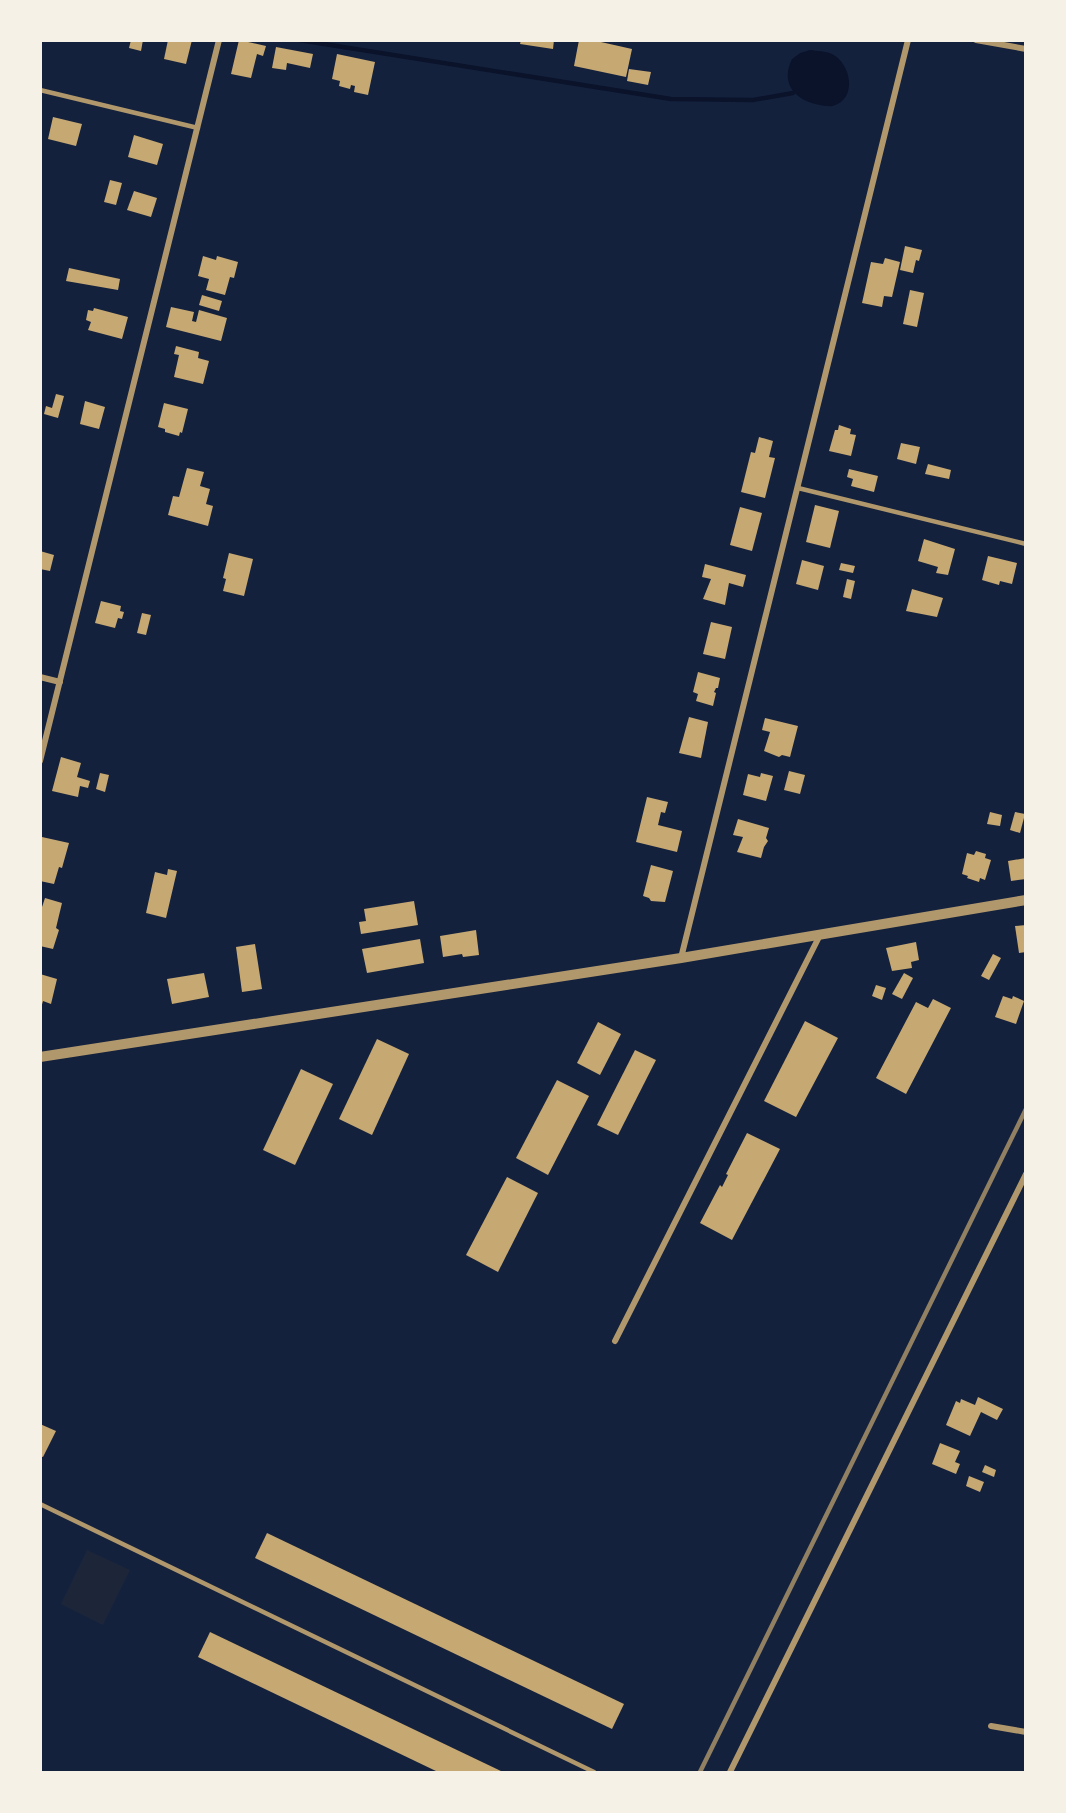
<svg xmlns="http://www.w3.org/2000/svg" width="1066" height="1813" font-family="'Fira Sans Condensed',sans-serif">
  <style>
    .green { fill: #1d2539 }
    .water { fill: #0b132b }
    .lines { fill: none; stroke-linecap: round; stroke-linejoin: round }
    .stream { stroke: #0b132b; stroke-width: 4.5 }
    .building { fill: #c6a872 }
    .service { stroke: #b1986c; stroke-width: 4.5 }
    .minor { stroke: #b1986c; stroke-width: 6 }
    .tertiary { stroke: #b1986c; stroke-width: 10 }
    .rail { stroke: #918062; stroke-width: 4.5 }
  </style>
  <rect width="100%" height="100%" fill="#14213d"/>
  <polygon class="green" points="87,1550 130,1570 103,1625 61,1604"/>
  <path class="water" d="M810,50C817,51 826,51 832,54C851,63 858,99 833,106C827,107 820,105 815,104C792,98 781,81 792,59L800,53Z"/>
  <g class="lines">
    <polyline class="stream" points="299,40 671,99 753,100 793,93"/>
  </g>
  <g class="building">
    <polygon points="131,40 143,40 141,51 129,48"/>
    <polygon points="168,40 192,40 186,64 164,59"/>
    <polygon points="239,40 266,46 263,56 257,54 251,78 231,74"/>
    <polygon points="521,40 554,40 553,49 520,44"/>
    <polygon points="579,40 592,40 632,49 626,77 574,66"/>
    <polygon points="276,47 313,54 310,68 287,63 286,70 272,68"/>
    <polygon points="337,54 375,62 368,95 354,92 355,86 351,85 350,89 339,86 340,81 332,79"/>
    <polygon points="629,69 651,72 648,85 627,81"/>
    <polygon points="53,117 82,124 76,146 48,139"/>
    <polygon points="134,135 163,144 157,165 128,157"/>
    <polygon points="110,180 122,183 116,205 104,202"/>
    <polygon points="134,191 157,198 151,217 127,210"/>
    <polygon points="905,246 922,250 919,261 916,260 913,273 900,270"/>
    <polygon points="203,256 216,260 217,256 238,262 234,278 230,277 225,295 206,290 209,279 198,276"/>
    <polygon points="885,258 900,262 892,297 884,296 882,307 862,303 871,262 883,264"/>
    <polygon points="69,268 120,279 118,290 66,281"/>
    <polygon points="910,290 924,293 917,327 903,324"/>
    <polygon points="202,295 222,301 219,311 199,305"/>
    <polygon points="171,307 194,312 192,321 196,322 199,310 227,318 221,341 166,327"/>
    <polygon points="94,308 128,317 122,339 88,330 91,322 86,320 88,310 93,311"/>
    <polygon points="176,346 199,352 198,358 209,361 203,384 174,377 179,355 174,354"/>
    <polygon points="56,394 64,396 58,418 44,414 46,406 52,408"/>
    <polygon points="85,401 105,407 99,429 80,424"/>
    <polygon points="164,403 188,409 182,433 180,432 179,436 165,432 165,429 158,427"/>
    <polygon points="839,425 851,429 850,434 856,435 851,456 829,451 835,430 838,430"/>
    <polygon points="759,437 773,441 769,457 775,458 765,498 741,492 751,452 755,453"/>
    <polygon points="901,443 920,447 916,464 897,459"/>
    <polygon points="928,464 951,470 949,479 925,474"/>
    <polygon points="187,468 204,472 200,486 210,489 206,504 213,506 208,526 168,515 173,496 179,497"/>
    <polygon points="849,469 878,476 874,492 851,486 853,479 847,477"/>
    <polygon points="815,505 839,511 830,548 806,542"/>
    <polygon points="740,507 762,513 752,551 730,545"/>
    <polygon points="924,539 955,549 948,575 936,573 938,567 918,561"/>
    <polygon points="40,551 54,555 50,571 40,569"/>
    <polygon points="229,553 253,559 244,596 223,591 226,579 223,578"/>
    <polygon points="988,556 1017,563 1012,584 1000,581 999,585 982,580"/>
    <polygon points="802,560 824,566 818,590 796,584"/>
    <polygon points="841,563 855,566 853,573 839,570"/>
    <polygon points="705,564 746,575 743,587 729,583 725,605 703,599 711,579 702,577"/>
    <polygon points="847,579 855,581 851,599 843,597"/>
    <polygon points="912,589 943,598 937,617 906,611"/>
    <polygon points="101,601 121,606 120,611 124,612 122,619 118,618 115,628 95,623"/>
    <polygon points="142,613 151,615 146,635 137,633"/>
    <polygon points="711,622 732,627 725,659 703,654"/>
    <polygon points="698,672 720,678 718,688 716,688 714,692 716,693 713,706 696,701 698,694 693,692"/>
    <polygon points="689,717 708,722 701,758 679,753"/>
    <polygon points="765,718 798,726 790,757 782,755 779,757 764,751 770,732 762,730"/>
    <polygon points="61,757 81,763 77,777 90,781 88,788 80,786 78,797 52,791"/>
    <polygon points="789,771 805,775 800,794 784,790"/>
    <polygon points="100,773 109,775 105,792 96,789"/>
    <polygon points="761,773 773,776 766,801 743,795 748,774 760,777"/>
    <polygon points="647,797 668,802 665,813 661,812 658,825 682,831 677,852 636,842"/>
    <polygon points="990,812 1002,815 1000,826 987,824"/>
    <polygon points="1015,812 1025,814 1020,833 1010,830"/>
    <polygon points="738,819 769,828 766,838 768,841 764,847 761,858 737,852 743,837 733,835"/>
    <polygon points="42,837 69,843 62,868 59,867 54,884 40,881"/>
    <polygon points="976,851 986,854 985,858 991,860 985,880 980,878 979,882 967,878 968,876 962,874 967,853 974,855"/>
    <polygon points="1026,858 1026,879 1011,881 1008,861"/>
    <polygon points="651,865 673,871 665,902 651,901 649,898 643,896"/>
    <polygon points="168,869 177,871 166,918 146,913 155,872 167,875"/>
    <polygon points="45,898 62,903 56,928 59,930 53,949 40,946 40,913"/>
    <polygon points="414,901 418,925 361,934 359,922 366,921 364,909"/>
    <polygon points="1026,925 1026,952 1019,953 1015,926"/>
    <polygon points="476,930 479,955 463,957 462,954 443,957 440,936"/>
    <polygon points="420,939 424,963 367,973 362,949"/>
    <polygon points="916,942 919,960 911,962 912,968 892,971 886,948"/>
    <polygon points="255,944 262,989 242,992 236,947"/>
    <polygon points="993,954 1001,958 989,980 981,976"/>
    <polygon points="204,973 209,997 172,1004 167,979"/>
    <polygon points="904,973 913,978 902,999 892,994"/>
    <polygon points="40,974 57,979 51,1004 43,1001 41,1008"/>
    <polygon points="876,985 886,988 882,1000 872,996"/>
    <polygon points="1003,996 1012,999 1013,996 1024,1001 1016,1024 995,1017"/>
    <polygon points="933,999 951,1008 906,1094 876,1078 916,1002 928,1008"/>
    <polygon points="805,1021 838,1038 796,1117 764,1101"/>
    <polygon points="598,1022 621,1034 600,1075 577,1063"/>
    <polygon points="377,1039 409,1054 372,1135 339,1119"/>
    <polygon points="635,1050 656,1060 618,1135 597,1125"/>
    <polygon points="301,1069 333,1084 295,1165 263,1150"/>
    <polygon points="557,1080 589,1096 548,1175 516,1158"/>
    <polygon points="747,1133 780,1149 732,1240 700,1223 720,1185 722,1187 728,1175 726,1174"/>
    <polygon points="507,1177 538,1193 498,1272 466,1255"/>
    <polygon points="978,1397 1003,1409 997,1420 981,1412 970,1436 946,1425 956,1401 960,1403 961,1399 975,1405"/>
    <polygon points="40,1424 56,1431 43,1457 40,1456"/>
    <polygon points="940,1443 960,1451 955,1462 960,1464 956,1474 932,1464"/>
    <polygon points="985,1465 996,1470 994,1477 982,1472"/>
    <polygon points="969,1476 984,1482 980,1492 966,1486"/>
    <polygon points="267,1533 624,1704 612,1729 255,1558"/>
    <polygon points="210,1632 503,1772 438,1772 198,1657"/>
  </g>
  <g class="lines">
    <g class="service">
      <polyline points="40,90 198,128"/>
      <polyline points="798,488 1026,544"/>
      <polyline points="40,1504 594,1772"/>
    </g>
    <g class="minor">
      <polyline points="976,40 1026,49"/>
      <polyline points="40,677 60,682"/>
      <polyline points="40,761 219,40"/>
      <polyline points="681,958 908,40"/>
      <polyline points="615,1341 820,935"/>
      <polyline points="991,1726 1026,1732"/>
      <polyline points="730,1772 1026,1174"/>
    </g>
    <polyline class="tertiary" points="40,1057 681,958 1026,900"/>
    <polyline class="rail" points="700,1772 1026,1109"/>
  </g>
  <rect width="1066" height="1813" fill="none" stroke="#f6f1e7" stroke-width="84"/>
</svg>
